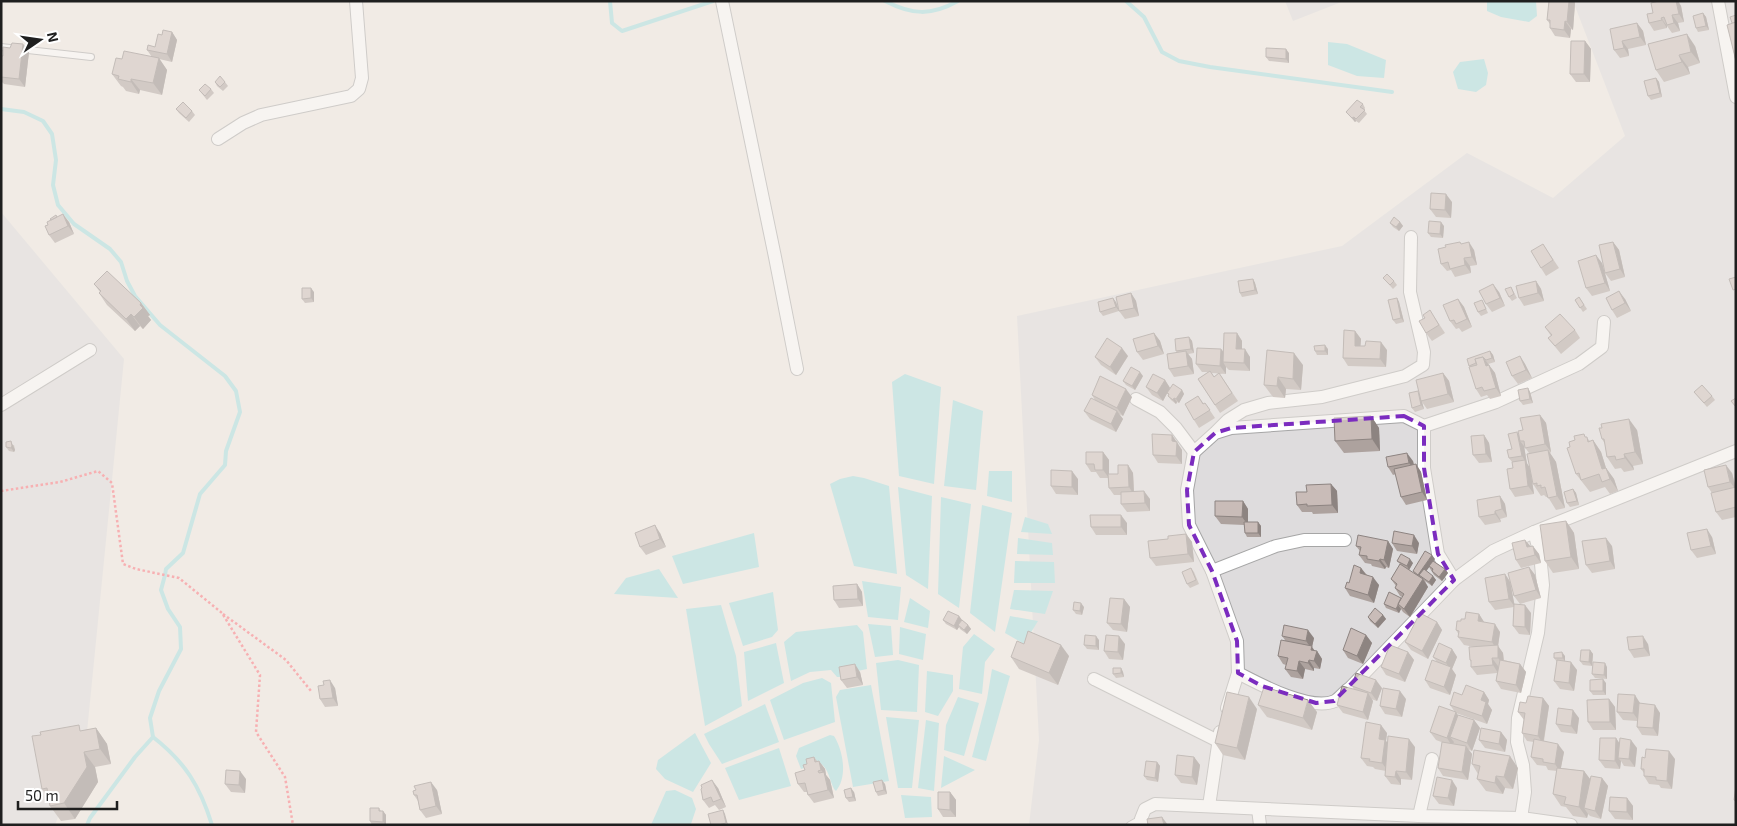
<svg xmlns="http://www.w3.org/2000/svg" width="1737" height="826" font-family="'Exo 2',sans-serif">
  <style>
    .residential { fill: #dedcdd }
    .water { fill: #a1e0e3 }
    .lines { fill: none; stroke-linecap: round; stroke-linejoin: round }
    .stream { stroke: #a1e0e3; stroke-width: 4 }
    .service-casing { stroke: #a6a6a6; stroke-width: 8 }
    .minor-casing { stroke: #a6a6a6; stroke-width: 14 }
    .path { stroke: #ff6874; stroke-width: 2.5; stroke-dasharray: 2.5 2.5; stroke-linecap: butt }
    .service { stroke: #fff; stroke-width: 6 }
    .minor { stroke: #fff; stroke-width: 12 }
    .wall { fill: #ada29e; fill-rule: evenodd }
    .shaded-wall { fill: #8d8481 }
    .building { fill: #c9bcb8; stroke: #8d8481 }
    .marked { fill: none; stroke: #7b2cbf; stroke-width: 4; stroke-dasharray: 10 6; stroke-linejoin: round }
  </style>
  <rect width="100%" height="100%" fill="#f1ebe5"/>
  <g class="residential">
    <polygon points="1285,1 1344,1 1293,21"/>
    <polygon points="1573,1 1736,1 1736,825 1029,825 1039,740 1017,316 1342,246 1467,153 1553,198 1625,136"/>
    <polygon points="1,212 124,359 86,742 55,825 1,825"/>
  </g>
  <g class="water">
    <polygon points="1487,1 1536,1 1537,16 1529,22 1501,17 1487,11"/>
    <polygon points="1328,42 1347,44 1386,60 1384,78 1357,76 1328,65"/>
    <polygon points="1484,59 1488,73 1486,85 1476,92 1458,89 1453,72 1460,62"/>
    <polygon points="905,374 941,387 934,484 899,476 892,382"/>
    <polygon points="953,400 983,411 976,490 944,486"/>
    <polygon points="989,471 1012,471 1012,502 987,496"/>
    <polygon points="853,476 864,478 889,486 897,574 854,566 830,484 840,479"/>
    <polygon points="898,487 932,496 928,589 906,575"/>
    <polygon points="941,497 971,504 959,608 938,594"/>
    <polygon points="982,505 1012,513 995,632 970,613"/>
    <polygon points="1025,517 1048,524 1052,534 1021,532"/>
    <polygon points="754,533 759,567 683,584 672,556"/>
    <polygon points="1018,538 1052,543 1053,555 1017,554"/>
    <polygon points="1015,561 1054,562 1055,583 1014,583"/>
    <polygon points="659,569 678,598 614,594 626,578"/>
    <polygon points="862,581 901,587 898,620 868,617"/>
    <polygon points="1014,590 1053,591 1045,614 1010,609"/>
    <polygon points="773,592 778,630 772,637 743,646 729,603"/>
    <polygon points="910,598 930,611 928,628 904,622"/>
    <polygon points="721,605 736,656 742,706 705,726 686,609"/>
    <polygon points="1010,616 1038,621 1024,644 1005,633"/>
    <polygon points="868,624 891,626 893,655 875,657"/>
    <polygon points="857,625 863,632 867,669 843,674 842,677 837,677 831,670 810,672 791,681 784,642 796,632"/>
    <polygon points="900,627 926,634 923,660 899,654"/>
    <polygon points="974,634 995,649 985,662 982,694 959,689 963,647"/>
    <polygon points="776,643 784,683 748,701 744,652"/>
    <polygon points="898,660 919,665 917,712 881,710 876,663"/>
    <polygon points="992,669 1010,676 986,761 972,757 987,699"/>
    <polygon points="927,671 953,675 953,691 938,716 925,712"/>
    <polygon points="822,678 831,683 835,722 784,740 770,700 803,683"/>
    <polygon points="871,685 889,781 853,787 836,697 840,690"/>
    <polygon points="958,697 979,703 964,756 944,750 946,725"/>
    <polygon points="765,704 779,742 722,764 709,744 704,734"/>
    <polygon points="886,717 919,720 912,788 898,788"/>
    <polygon points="926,720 939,723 934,791 918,788"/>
    <polygon points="695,733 711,763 693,792 665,779 656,769 658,760"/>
    <path d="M830,735L834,736C843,750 848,777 836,791L834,789C829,779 829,769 820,763L801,769L796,756L799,748Z"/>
    <polygon points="779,748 791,786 739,800 725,768"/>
    <polygon points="944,756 975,770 941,788"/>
    <polygon points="675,790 692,798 696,809 691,824 651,825 666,791"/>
    <polygon points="901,795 931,797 932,817 905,818"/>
  </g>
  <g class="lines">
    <g class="stream">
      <polyline points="610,1 612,23 622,31 713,1"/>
      <path d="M885,1C912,15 931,16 958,1"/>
      <polyline points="1126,1 1144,17 1162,52 1179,61 1210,67 1392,92"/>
      <path d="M1,109L24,112L43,121L52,134L56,160L53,185L58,205L74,224L110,249L121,262L127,281L135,296L160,325L225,376L236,391L240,412L226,451L225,465L200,494L183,553L166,569L165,575L161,590L168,609L180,627L181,649L159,691L150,718L153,737C185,762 200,786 212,825"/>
      <polyline points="87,825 90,818 135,757 153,737"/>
    </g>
    <defs>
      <g id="service">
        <polyline points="1,47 91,57"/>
        <polyline points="1130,825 1141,819"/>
      </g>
      <g id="minor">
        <polyline points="722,1 775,257 797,369"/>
        <polyline points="1718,1 1736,97"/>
        <polyline points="218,139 243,123 261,115 351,96 359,89 362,78 356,1"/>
        <path d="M1604,322L1602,347L1579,364L1496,402L1424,426L1404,416L1231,428L1215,433L1194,452L1187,490L1189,525L1212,571L1237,641L1238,673C1259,684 1311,712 1335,701C1340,698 1345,691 1350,688L1454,580L1493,551L1534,532L1736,451"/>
        <polyline points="1136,399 1160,412 1176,428 1194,452"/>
        <polyline points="1,405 90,350"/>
        <polyline points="1424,426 1424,468 1438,554 1454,580"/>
        <polyline points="1217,431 1228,420 1244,410 1268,403 1322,397 1405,376 1423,365 1424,352 1410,292 1411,237"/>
        <polyline points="1212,571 1276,546 1304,540 1345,540"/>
        <polyline points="1094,679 1218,741"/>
        <polyline points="1227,708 1238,673"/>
        <polyline points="1209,806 1220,732"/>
        <polyline points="1258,809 1260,825"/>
        <polyline points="1419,816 1432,759"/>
        <polyline points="1521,818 1525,792 1523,765 1517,742 1518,718 1538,633 1543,585 1540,554 1534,532"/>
        <polyline points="1143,825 1141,819 1145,809 1155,804 1419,816 1521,818 1571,825"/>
      </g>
    </defs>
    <use href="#service" class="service-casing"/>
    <use href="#minor" class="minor-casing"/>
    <g class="path">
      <polyline points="1,491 60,482 98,471 112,483 123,564 136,569 179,578 222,613 260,675 256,732 285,777 293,825"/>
      <polyline points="223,614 286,660 311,691"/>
    </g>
    <use href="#service" class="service"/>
    <use href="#minor" class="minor"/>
  </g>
  <g class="wall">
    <polygon points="1549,1 1574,1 1575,3 1573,30 1571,29 1570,38 1555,36 1550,28 1550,24 1547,20"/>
    <polygon points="1659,1 1678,1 1681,6 1684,22 1678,23 1680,31 1672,33 1667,26 1667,28 1654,31 1649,23"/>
    <polygon points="1703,13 1706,17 1709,30 1698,32 1696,28"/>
    <polygon points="1637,23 1643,31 1646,45 1628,49 1629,56 1620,58 1614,50"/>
    <polygon points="172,32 177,40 172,62 159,59 167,70 162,95 140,90 139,94 126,91 123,87 121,86 112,74 122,59 152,57 147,50 155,47 162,35"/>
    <polygon points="1585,41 1591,49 1590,82 1576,82 1570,74"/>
    <polygon points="1695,46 1700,63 1688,67 1690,74 1664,82 1656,70"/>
    <polygon points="29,52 25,87 4,84 1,81 1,56"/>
    <polygon points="1289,53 1289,63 1269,61 1266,57"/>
    <polygon points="1656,78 1659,82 1662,97 1651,100 1648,96"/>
    <polygon points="215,82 225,82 228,86 223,91 217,86"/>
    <polygon points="211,89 214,93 207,100 199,90"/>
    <polygon points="1363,104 1365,108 1364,110 1367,114 1359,123 1356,121 1355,122 1346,112"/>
    <polygon points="176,109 192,111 195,115 189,122 179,113"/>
    <polygon points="1452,202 1451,218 1436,217 1430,209"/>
    <polygon points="57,217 69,222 74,234 55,243 49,235"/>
    <polygon points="1400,222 1403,226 1399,231 1393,227 1390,223"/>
    <polygon points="1444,226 1443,238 1431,237 1428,233"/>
    <polygon points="1613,242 1619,250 1625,277 1611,281 1605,273"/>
    <polygon points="1461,244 1474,250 1477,265 1470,266 1471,273 1455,277 1451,270 1447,271 1441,264"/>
    <polygon points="1543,244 1559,268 1546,276 1541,268"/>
    <polygon points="1602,263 1610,291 1592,296 1586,288"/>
    <polygon points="1383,278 1394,281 1397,285 1393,289"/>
    <polygon points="1253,279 1255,283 1258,294 1242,297 1240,293"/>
    <polygon points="1536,281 1541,289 1544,301 1524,306 1519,298"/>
    <polygon points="94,284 141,303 150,315 148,316 151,320 143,329 140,326 135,331 107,305 99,293 100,292"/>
    <polygon points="1511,287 1517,298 1512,301 1509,297"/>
    <polygon points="314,292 314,302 305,303 302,299"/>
    <polygon points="1499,292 1505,306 1492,312 1486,304"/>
    <polygon points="1131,293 1136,301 1139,316 1125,319 1119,311"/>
    <polygon points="1579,297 1587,309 1583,312 1575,300"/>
    <polygon points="1397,298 1399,302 1404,322 1396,324 1393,320"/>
    <polygon points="1458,299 1464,307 1472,327 1462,332 1459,328 1456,329 1450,321"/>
    <polygon points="1625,299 1631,311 1617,318 1612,310"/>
    <polygon points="1482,300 1484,304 1488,313 1481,316 1478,312"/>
    <polygon points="1116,302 1119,311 1103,316 1100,312"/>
    <polygon points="1435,318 1445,333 1432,341 1426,333"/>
    <polygon points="1545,327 1575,330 1580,338 1561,354 1548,338 1551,336"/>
    <polygon points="1355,331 1361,339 1360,346 1387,350 1386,367 1348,366 1343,358"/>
    <polygon points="1154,333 1160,341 1164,354 1143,360 1137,352"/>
    <polygon points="1237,333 1242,341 1242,349 1250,357 1250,371 1229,370 1226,367 1226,374 1212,373 1214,377 1219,373 1238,401 1220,413 1198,379 1208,372 1202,372 1196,364 1221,349 1224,352"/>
    <polygon points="1189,337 1192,341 1194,353 1188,354 1192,359 1194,374 1174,377 1169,369 1178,353 1176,351"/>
    <polygon points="1328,349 1328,355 1317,355 1315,351"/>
    <polygon points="1490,351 1493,355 1495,362 1488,364 1495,373 1501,396 1490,399 1487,395 1481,397 1476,389 1469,366"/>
    <polygon points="1128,356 1116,375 1101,365 1095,357"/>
    <polygon points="1520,356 1525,364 1532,378 1518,384 1512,376"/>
    <polygon points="1303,365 1301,390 1286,389 1285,398 1273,397 1264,385"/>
    <polygon points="1443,373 1449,381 1454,402 1427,409 1422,402 1424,409 1415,412 1412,408 1420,394"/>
    <polygon points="1143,376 1135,390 1126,385 1123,381"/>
    <polygon points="1165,380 1170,388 1167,393 1182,390 1184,394 1179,403 1177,402 1176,404 1171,400 1168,396 1169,395 1167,393 1163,401 1152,395 1146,387"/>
    <polygon points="1528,388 1530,392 1533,403 1523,405 1520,401"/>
    <polygon points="1694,392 1712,396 1715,400 1707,407"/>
    <polygon points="1092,395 1132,397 1123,416 1119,414 1123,419 1116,432 1090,419 1084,411 1095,400"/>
    <polygon points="1198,396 1204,404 1205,403 1215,418 1199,428 1194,420"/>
    <path d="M1540,415L1546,423L1551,452L1550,453L1556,462L1565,508L1556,510L1548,497H1546L1544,495L1541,496L1533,484L1531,473L1534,494L1515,497L1510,489L1513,468L1512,462L1509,458L1512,449L1523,430ZM1524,446L1529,453L1530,468L1527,464Z"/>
    <polygon points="1371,416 1379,428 1380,451 1344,453 1335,441"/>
    <polygon points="1637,430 1643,464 1633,466 1634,470 1624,472 1621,468 1615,469 1607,457 1605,444 1602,439"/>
    <polygon points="1172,435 1182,450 1182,464 1158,463 1153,455"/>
    <polygon points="1484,435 1489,443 1492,462 1479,463 1473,455"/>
    <polygon points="1586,437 1590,441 1593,440 1601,452 1606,468 1614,479 1618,491 1610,494 1605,487 1590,492 1576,474 1570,447"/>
    <polygon points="14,445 15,450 14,452 9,451 6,447"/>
    <polygon points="1103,452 1109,460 1109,474 1118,474 1128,465 1133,473 1134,491 1150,499 1150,511 1127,512 1121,504 1121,495 1114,495 1109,488 1108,478 1100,478 1096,472 1091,472 1086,464"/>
    <polygon points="1413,461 1414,465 1416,464 1421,472 1427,500 1406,505 1401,497 1396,474 1393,475 1388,467"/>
    <polygon points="1732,473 1736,487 1736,517 1722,520 1716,512 1712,493 1708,487"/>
    <polygon points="1078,479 1078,495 1056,494 1051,486"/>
    <polygon points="1331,484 1337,491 1338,513 1313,514 1312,512 1302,512 1297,505 1307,492"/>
    <polygon points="1573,489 1576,493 1579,505 1570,507 1567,503"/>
    <polygon points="1500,496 1505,504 1507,517 1500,519 1501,522 1485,525 1479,517"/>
    <polygon points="1243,501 1248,509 1248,522 1258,522 1261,526 1261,537 1247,537 1245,533 1244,525 1221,524 1215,516"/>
    <polygon points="1566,521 1574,533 1579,569 1553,573 1545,561"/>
    <polygon points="1127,523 1127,535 1096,535 1091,527"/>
    <polygon points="660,533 666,547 646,555 640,547"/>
    <polygon points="1186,534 1192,542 1194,562 1156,566 1150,558 1168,539"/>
    <polygon points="1712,537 1716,554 1697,558 1691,550"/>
    <polygon points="1525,540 1530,546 1539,554 1541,563 1521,568 1516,560"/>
    <polygon points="1388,541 1393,549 1389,568 1386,567 1385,569 1372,566 1371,564 1365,563 1359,555 1360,551 1356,546"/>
    <polygon points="1392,543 1419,543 1417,554 1397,551"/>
    <polygon points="1612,546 1615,569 1592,573 1586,565"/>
    <polygon points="1435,559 1433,561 1445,569 1448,573 1442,581 1434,575 1429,567 1426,571 1433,576 1436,580 1432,586 1425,581 1428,587 1410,617 1403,612 1401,609 1399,613 1386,608 1384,604 1402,598 1402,597 1400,596 1395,588 1396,586 1391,579 1400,564 1397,561 1413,563 1409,570 1415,574 1413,571"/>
    <polygon points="1529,567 1535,575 1541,598 1520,604 1514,596 1511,585 1514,604 1531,613 1530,635 1519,634 1513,626 1514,607 1495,610 1489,602 1505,574 1510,581"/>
    <polygon points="1191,568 1194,572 1199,584 1190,588 1187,584"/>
    <polygon points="1361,568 1367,575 1379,585 1374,603 1350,596 1345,588"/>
    <polygon points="857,584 862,592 863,606 839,608 834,600"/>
    <polygon points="1124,599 1130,607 1127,632 1113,630 1107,623"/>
    <polygon points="1084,607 1082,615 1076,614 1073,610"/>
    <polygon points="1479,614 1484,622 1500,632 1498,646 1503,653 1504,660 1520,664 1526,672 1521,693 1501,689 1496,681 1497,673 1477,675 1471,667 1471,662 1470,660 1475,647 1464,645 1458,637 1459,635 1456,630 1461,621"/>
    <polygon points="1383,615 1386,619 1378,628 1370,621 1368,617"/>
    <polygon points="959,616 962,620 968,625 971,629 967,634 960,629 959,627 957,630 946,624 943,620"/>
    <polygon points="1437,622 1442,630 1428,659 1411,650 1405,642"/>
    <polygon points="1366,635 1372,643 1363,664 1348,658 1343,650"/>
    <polygon points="1282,636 1314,638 1312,647 1315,651 1317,651 1322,659 1320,669 1314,668 1314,671 1305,669 1303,679 1291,677 1285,669 1286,665 1283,664 1278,656 1285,640"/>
    <polygon points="1099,640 1099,650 1087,649 1084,645"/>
    <polygon points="1024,644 1069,656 1058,685 1019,669 1011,657"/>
    <polygon points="1125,644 1123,660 1109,659 1104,651"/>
    <polygon points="1648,644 1650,656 1634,658 1629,650"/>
    <polygon points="1452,649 1457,657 1452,669 1456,675 1450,695 1430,688 1425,680 1437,662 1433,657"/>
    <polygon points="1590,650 1593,654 1592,666 1583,665 1580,661"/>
    <polygon points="1408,652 1414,660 1405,682 1386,675 1381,667"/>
    <polygon points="1565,656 1565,661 1577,670 1574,691 1560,689 1554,681 1557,662 1554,658"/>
    <polygon points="1607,667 1607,679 1595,678 1592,674"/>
    <polygon points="1121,668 1123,672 1124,677 1116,678 1113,674"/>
    <polygon points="860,672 863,685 847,688 841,680"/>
    <polygon points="1606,683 1606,695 1593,695 1590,691"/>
    <polygon points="1352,686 1382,688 1377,701 1371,699 1373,701 1368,720 1343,713 1337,705 1354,690"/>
    <polygon points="335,688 338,706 325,707 320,699"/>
    <polygon points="1484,692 1489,700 1488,704 1492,710 1487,724 1456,713 1458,715 1474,720 1480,728 1472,751 1468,749 1472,754 1468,780 1443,776 1438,768 1444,743 1436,740 1430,732 1455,712 1450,705 1462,695"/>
    <polygon points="1543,698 1549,706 1544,741 1564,752 1561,768 1584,771 1590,779 1602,778 1608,786 1601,819 1590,816 1588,814 1587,818 1573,816 1566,807 1561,806 1553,794 1557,771 1548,770 1546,766 1537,765 1531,757 1534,742 1527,741 1522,733 1524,720 1518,712 1526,703"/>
    <polygon points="1406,699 1402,717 1385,714 1380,706"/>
    <polygon points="1609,699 1615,707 1616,730 1593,730 1588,722"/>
    <polygon points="1640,703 1660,713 1658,736 1642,735 1637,727 1637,721 1623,720 1617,712"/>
    <polygon points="1258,705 1317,712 1312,730 1267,717"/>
    <polygon points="1257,709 1245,760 1223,755 1215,743"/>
    <polygon points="1579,718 1577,734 1561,732 1556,724"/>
    <polygon points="96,728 107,744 111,764 95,767 98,782 75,819 61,821 50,806 49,799 42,789 83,731"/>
    <polygon points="1501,732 1507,740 1505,752 1485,748 1479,740"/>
    <polygon points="1387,733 1386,741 1388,743 1415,747 1412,780 1401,779 1401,785 1391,784 1385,776 1386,771 1375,769 1373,767 1367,766 1361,758"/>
    <polygon points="1616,738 1620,744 1637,748 1635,767 1624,766 1621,761 1620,769 1605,768 1599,760"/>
    <polygon points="814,757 818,762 819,761 825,769 826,775 830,780 834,798 814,803 808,795 807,792 804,792 798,784 805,770 807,764"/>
    <polygon points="1194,757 1200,765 1197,785 1181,783 1175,775"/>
    <polygon points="1645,758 1675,759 1672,789 1661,788 1659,785 1649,784 1644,776 1644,773 1641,769"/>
    <polygon points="1157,762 1160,766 1158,782 1147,780 1144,776"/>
    <polygon points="1472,764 1518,768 1513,789 1505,788 1503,794 1486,791 1477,779 1478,774"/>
    <polygon points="246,779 245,793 231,792 225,784"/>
    <polygon points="885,784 887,794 878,796 876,792"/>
    <polygon points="718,788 726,807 719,810 715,805 709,808 703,800"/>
    <polygon points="1457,788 1454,806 1439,804 1433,796"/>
    <polygon points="416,790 437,790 442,814 426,818 420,810 418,801 414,795"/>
    <polygon points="854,792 856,801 849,802 846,798"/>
    <polygon points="950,792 956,800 956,817 943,817 938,809"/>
    <polygon points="1627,798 1633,806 1633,820 1615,819 1609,811"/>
    <polygon points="379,808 381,811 383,811 386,815 386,825 372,825 370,821"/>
  </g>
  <g class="shaded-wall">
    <polygon points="1569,1 1574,1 1575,3 1573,30 1567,22"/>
    <polygon points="1676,1 1678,1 1681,6 1684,22 1679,14"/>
    <polygon points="1703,13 1706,17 1709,30 1706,26"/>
    <polygon points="1672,15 1678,23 1680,31 1674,23"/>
    <polygon points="1661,18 1667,26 1667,28 1662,20"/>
    <polygon points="1565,21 1571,29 1570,38 1564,30"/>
    <polygon points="1637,23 1643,31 1646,45 1640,37"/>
    <polygon points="172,32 177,40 172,62 167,54"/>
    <polygon points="1687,34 1695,46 1700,63 1691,52"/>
    <polygon points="1585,41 1591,49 1590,82 1584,74"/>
    <polygon points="1622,41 1628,49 1629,56 1624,48"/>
    <polygon points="23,44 29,52 25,87 19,79"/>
    <polygon points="1286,49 1289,53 1289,63 1286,59"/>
    <polygon points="1679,55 1688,67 1690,74 1682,62"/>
    <polygon points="159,58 167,70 162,95 153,83"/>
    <polygon points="1656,78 1659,82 1662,97 1660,93"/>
    <polygon points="131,79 140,90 139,94 131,82"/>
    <polygon points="1354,117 1356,121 1355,122 1352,118"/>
    <polygon points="1446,194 1452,202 1451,218 1445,210"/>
    <polygon points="63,214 69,222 74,234 68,226"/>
    <polygon points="1400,222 1403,226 1399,231 1396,227"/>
    <polygon points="1441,222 1444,226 1443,238 1440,234"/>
    <polygon points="1469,242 1474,250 1477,265 1472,257"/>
    <polygon points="1613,242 1619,250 1625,277 1620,269"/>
    <polygon points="1596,255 1602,263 1610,291 1605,283"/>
    <polygon points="1464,258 1470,266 1471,273 1465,265"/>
    <polygon points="1253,279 1255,283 1258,294 1255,290"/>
    <polygon points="1536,281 1541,289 1544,301 1538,293"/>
    <polygon points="1493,284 1499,292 1505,306 1500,298"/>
    <polygon points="311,288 314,292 314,302 311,298"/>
    <polygon points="1619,291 1625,299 1631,311 1625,303"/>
    <polygon points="1131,293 1136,301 1139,316 1134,308"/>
    <polygon points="1113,298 1116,302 1119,311 1116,307"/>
    <polygon points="1397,298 1399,302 1404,322 1401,318"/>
    <polygon points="1458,299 1464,307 1472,327 1467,319"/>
    <polygon points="141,303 150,315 148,316 151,320 143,329 134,317"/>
    <polygon points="131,314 140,326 135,331 126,319"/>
    <polygon points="1355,331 1361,339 1360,354 1355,346"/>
    <polygon points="1154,333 1160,341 1164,354 1158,346"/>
    <polygon points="1237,333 1242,341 1242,357 1236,349"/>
    <polygon points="1189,337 1192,341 1194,353 1191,349"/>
    <polygon points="1381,342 1387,350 1386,367 1380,359"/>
    <polygon points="1325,345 1328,349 1328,355 1325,351"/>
    <polygon points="1122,348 1128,356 1116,375 1110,367"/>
    <polygon points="1221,349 1227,357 1223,362 1226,367 1226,374 1220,366"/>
    <polygon points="1245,349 1250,357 1250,371 1244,363"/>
    <polygon points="1186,351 1192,359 1194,374 1188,366"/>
    <polygon points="1490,351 1493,355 1495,362 1492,358"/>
    <polygon points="1294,353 1303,365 1301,390 1293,379"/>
    <polygon points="1520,356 1525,364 1532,378 1526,370"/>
    <polygon points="1483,357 1489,365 1486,366"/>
    <polygon points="1489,365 1495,373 1501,396 1496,388"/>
    <polygon points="1140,372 1143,376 1135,390 1132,386"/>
    <polygon points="1443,373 1449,381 1454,402 1448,394"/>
    <polygon points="1278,377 1286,389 1285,398 1277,386"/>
    <polygon points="1165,380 1170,388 1163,401 1157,393"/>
    <polygon points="1528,388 1530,392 1533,403 1530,399"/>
    <polygon points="1126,389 1132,397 1123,416 1117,408"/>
    <polygon points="1182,390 1184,394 1179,403 1176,399"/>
    <polygon points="1418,391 1420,395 1424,409 1421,405"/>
    <polygon points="1174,398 1177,402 1176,404 1173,400"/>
    <polygon points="1117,411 1123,419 1116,432 1111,424"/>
    <polygon points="1540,415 1546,423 1551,452 1545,444"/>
    <polygon points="1371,416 1379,428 1380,451 1372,439"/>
    <polygon points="1629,419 1637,430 1643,464 1635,452"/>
    <polygon points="1517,432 1522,440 1520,441 1524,446 1527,464 1522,456"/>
    <polygon points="1172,435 1182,450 1182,464 1176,456 1172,441"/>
    <polygon points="1484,435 1489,443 1492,462 1486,454"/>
    <polygon points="1593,440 1601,452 1610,481 1602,469"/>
    <polygon points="11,441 15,450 14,452 11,448"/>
    <polygon points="1548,450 1556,462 1565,508 1557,496"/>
    <polygon points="1103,452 1109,460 1109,478 1103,470"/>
    <polygon points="1407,453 1413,461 1415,471 1409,463"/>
    <polygon points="1624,454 1633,466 1634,470 1625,458"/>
    <polygon points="1525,460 1530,468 1534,494 1528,486"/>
    <polygon points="1416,464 1421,472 1427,500 1422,492"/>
    <polygon points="1128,465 1133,473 1134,495 1129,487"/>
    <polygon points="1726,465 1732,473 1736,490 1730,482"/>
    <polygon points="1606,468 1614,479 1618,491 1610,479"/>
    <polygon points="1072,471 1078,479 1078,495 1072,487"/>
    <polygon points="1331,484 1337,491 1338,513 1332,505"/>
    <polygon points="1573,489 1576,493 1579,505 1577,501"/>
    <polygon points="1144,491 1150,499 1150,511 1145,503"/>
    <polygon points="1500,496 1505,504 1507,517 1502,509"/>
    <polygon points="1243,501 1248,509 1248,525 1242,517"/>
    <polygon points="1495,511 1500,519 1501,522 1495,514"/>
    <polygon points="1121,515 1127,523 1127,535 1121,527"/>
    <polygon points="1566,521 1574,533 1579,569 1571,557"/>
    <polygon points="1258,522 1261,526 1261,537 1258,533"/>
    <polygon points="655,525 660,533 666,547 660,539"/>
    <polygon points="1707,529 1712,537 1716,554 1711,546"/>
    <polygon points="1186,534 1192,542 1194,562 1188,554"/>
    <polygon points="1414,535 1419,543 1417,554 1412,546"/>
    <polygon points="1606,538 1612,546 1615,569 1610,561"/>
    <polygon points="1525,540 1531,547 1527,547"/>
    <polygon points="1388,541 1393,549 1389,568 1384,560"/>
    <polygon points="1533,546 1539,554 1541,563 1535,555"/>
    <polygon points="1432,555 1435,559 1422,577 1419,575 1421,579 1418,575"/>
    <polygon points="1380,559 1386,567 1385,569 1379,561"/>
    <polygon points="1410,559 1413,563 1409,570 1407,566"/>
    <polygon points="1529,567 1535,575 1541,598 1536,590"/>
    <polygon points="1361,568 1367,576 1360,573"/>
    <polygon points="1445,569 1448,573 1442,581 1439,577"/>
    <polygon points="1505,574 1510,582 1515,607 1509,599"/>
    <polygon points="1433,576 1436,580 1432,586 1429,582"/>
    <polygon points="1373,577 1379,585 1374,603 1368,595"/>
    <polygon points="1423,579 1428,587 1410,617 1404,609"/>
    <polygon points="857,584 862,592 863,606 858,599"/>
    <polygon points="1124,599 1130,607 1127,632 1121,624"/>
    <polygon points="1081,603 1084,607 1082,615 1080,611"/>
    <polygon points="1398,605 1401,609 1399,613 1396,609"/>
    <polygon points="1525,605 1531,613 1530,635 1525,627"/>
    <polygon points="1479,614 1484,622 1478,621"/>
    <polygon points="1383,615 1386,619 1378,628 1375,624"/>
    <polygon points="959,616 962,620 958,625 959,627 957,630 954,626"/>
    <polygon points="1437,622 1442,630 1428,659 1422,651"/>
    <polygon points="1495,624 1500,632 1498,646 1503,653 1504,666 1498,658 1497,650 1492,642"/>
    <polygon points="968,625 971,629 967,634 964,630"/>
    <polygon points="1308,630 1314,638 1312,647 1316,653 1317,651 1322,659 1320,669 1314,661 1311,650 1311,648 1306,641"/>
    <polygon points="1366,635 1372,643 1363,664 1357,656"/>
    <polygon points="1096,636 1099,640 1099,650 1096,646"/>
    <polygon points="1119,636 1125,644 1123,660 1118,652"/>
    <polygon points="1643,636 1648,644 1650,656 1644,648"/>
    <polygon points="1061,645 1069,656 1058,685 1049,673"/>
    <polygon points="1452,649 1457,657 1452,669 1456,675 1450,695 1444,687 1450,669 1446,663"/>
    <polygon points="1590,650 1593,654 1592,666 1589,662"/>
    <polygon points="1408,652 1414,660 1405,682 1399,674"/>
    <polygon points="1562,652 1565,656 1565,662 1563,658"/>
    <polygon points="1492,658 1498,666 1498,673 1493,665"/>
    <polygon points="1309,660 1314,668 1314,671 1308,663"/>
    <polygon points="1299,661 1305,669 1303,679 1297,671"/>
    <polygon points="1571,662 1577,670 1574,691 1569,683"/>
    <polygon points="1605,663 1607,667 1607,679 1604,675"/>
    <polygon points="855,664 860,672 863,685 857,677"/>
    <polygon points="1520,664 1526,672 1521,693 1516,685"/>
    <polygon points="1121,668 1123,672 1124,677 1121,673"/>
    <polygon points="1603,679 1606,683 1606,695 1603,691"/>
    <polygon points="330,680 335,688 338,706 333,698"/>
    <polygon points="1376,680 1382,688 1377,701 1371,693"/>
    <polygon points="1400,691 1406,699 1402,717 1396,709"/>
    <polygon points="1484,692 1489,700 1488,704 1492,710 1487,724 1482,716 1481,700"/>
    <polygon points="1368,693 1373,701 1368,720 1363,712"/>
    <polygon points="1635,695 1640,703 1639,721 1633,713"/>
    <polygon points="1249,697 1257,709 1245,760 1237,748"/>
    <polygon points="1543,698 1549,706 1543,744 1538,736"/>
    <polygon points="1609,699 1615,707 1616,730 1610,722"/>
    <polygon points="1308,700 1317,712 1312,730 1303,718"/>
    <polygon points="1655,705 1660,713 1658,736 1653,728"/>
    <polygon points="1573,710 1579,718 1577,734 1571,726"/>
    <polygon points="1456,712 1461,720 1450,737 1454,742 1452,746 1447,738"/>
    <polygon points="1474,720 1480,728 1472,751 1467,743"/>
    <polygon points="1381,725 1387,733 1386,741 1391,748 1388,771 1382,763 1379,739"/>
    <polygon points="96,728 107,744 111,764 100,749"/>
    <polygon points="1501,732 1507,740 1505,752 1499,744"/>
    <polygon points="1616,738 1621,746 1618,758 1621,761 1620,769 1615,761"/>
    <polygon points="1409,739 1415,747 1412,780 1406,772"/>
    <polygon points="1631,740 1637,748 1635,767 1629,759"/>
    <polygon points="1558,744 1564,752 1560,772 1555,764"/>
    <polygon points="1466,746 1472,754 1468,780 1462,772"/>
    <polygon points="1669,751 1675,759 1672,789 1667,781"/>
    <polygon points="84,752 95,767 98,782 75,819 64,803"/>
    <polygon points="1510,756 1518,768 1513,789 1504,777"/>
    <polygon points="1194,757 1200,765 1197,785 1192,777"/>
    <polygon points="819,761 825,769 826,775 830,780 834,798 828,790 825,775 821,770"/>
    <polygon points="1157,762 1160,766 1158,782 1155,778"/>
    <polygon points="240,771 246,779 245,793 239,785"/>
    <polygon points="1396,771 1401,779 1401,785 1395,777"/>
    <polygon points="1584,771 1593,783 1584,808 1588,814 1587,818 1579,807"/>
    <polygon points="1496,776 1505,788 1503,794 1495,783"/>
    <polygon points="1602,778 1608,786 1601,819 1595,811"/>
    <polygon points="712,780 718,788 726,807 721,799"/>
    <polygon points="882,780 885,784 887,794 884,790"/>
    <polygon points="1452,780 1457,788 1454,806 1448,798"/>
    <polygon points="431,782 437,790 442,814 436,806"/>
    <polygon points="851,788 854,792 856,801 853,797"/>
    <polygon points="950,792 956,800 956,817 950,810"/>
    <polygon points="1627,798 1633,806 1633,820 1627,812"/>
    <polygon points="723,810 725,814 728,825 726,823"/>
    <polygon points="383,811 386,815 386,825 383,822"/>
    <polygon points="1162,817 1168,825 1164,825"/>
  </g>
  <g class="building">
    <polygon points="1549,1 1569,1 1567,22 1565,21 1564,30 1550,28 1550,20 1547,20"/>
    <polygon points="1659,1 1676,1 1679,14 1672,15 1674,23 1667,25 1664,17 1661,18 1662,20 1649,23 1647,14 1653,13 1651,3"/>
    <polygon points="1703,13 1706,26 1696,28 1693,16"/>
    <polygon points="1736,15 1736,22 1732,23 1730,17"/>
    <polygon points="1736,22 1736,61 1727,25"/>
    <polygon points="1637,23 1640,37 1622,41 1624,48 1614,50 1610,29"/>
    <polygon points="163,30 172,32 167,54 147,50 148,45 155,47 158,34 162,35"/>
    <polygon points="1687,34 1691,52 1679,55 1682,62 1656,70 1648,44"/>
    <polygon points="1571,41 1585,41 1584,74 1570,74"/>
    <polygon points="12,43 23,44 19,79 1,77 1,56 3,56 3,47 10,48"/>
    <polygon points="1266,48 1286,49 1286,59 1266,57"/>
    <polygon points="124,51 159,58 153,83 131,79 131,82 118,79 119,76 112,74 116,58 122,59"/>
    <polygon points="220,76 225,82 220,87 215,82"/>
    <polygon points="1656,78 1660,93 1648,96 1644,81"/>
    <polygon points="205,84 211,89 205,96 199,90"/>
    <polygon points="1357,100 1363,104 1360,107 1365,110 1356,119 1354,117 1352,118 1346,112"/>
    <polygon points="183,102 192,111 186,118 176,109"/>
    <polygon points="1431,193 1446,194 1445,210 1430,209"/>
    <polygon points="63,214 68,226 49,235 45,226 48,225 47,222"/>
    <polygon points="56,215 57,217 51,220 50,219"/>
    <polygon points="1394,217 1400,222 1396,227 1390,223"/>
    <polygon points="1429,221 1441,222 1440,234 1428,233"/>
    <polygon points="1460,242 1461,244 1469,242 1472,257 1464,258 1465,265 1450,269 1448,262 1441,264 1438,249 1446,247 1445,245"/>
    <polygon points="1613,242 1620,269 1605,273 1599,245"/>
    <polygon points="1543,244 1553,260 1541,268 1531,251"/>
    <polygon points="1596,255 1605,283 1586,288 1578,261"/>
    <polygon points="107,271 141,303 140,305 143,308 134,317 131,314 126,319 99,293 101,291 94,284"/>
    <polygon points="1387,274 1394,281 1390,285 1383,278"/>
    <polygon points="1736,277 1736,289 1733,290 1729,279"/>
    <polygon points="1253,279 1255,290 1240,293 1238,281"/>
    <polygon points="1536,281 1538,293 1519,298 1516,286"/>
    <polygon points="1493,284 1500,298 1486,304 1479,291"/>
    <polygon points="1511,287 1514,294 1509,297 1505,289"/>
    <polygon points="302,288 311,288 311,298 302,299"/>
    <polygon points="1619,291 1625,303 1612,310 1606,298"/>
    <polygon points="1131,293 1134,308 1119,311 1116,297"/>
    <polygon points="1579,297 1584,305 1580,308 1575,300"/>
    <polygon points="1113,298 1116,307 1100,312 1098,302"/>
    <polygon points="1397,298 1401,318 1393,320 1388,300"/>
    <polygon points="1458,299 1467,319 1456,324 1454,320 1450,321 1443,305"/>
    <polygon points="1482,300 1486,309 1478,312 1474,303"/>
    <polygon points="1430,310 1439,325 1426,333 1419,321 1425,318 1423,315"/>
    <polygon points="1560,314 1575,330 1555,346 1548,338 1552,335 1545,327"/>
    <polygon points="1344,330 1355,331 1355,346 1365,346 1366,341 1381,342 1380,359 1343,358"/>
    <polygon points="1154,333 1158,346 1137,352 1133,339"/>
    <polygon points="1224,333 1237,333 1236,349 1245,349 1244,363 1223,362"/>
    <polygon points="1189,337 1191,349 1176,351 1175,339"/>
    <polygon points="1107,338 1122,348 1110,367 1095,357"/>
    <polygon points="1325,345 1325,351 1315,351 1314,346"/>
    <polygon points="1197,348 1221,349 1220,366 1196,364"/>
    <polygon points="1267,350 1294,353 1293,379 1278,377 1277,386 1264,385"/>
    <polygon points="1186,351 1188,366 1169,369 1167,354"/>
    <polygon points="1490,351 1492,358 1486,360 1483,357 1475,359 1476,363 1469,366 1467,359"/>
    <polygon points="1520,356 1526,370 1512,376 1506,362"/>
    <polygon points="1483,357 1486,366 1489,365 1496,388 1484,391 1482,387 1476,389 1469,367 1477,365 1475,359"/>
    <polygon points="1131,367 1140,372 1132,386 1123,381"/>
    <polygon points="1210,371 1214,377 1219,373 1232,393 1215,405 1198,379"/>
    <polygon points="1443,373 1448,394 1421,401 1416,380"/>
    <polygon points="1153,374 1165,380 1157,393 1146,387"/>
    <polygon points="1100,376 1126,389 1117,408 1092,395"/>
    <polygon points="1173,384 1182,390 1176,399 1174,398 1173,400 1168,396 1169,394 1167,393"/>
    <polygon points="1702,385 1712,396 1704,403 1694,392"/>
    <polygon points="1528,388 1530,399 1520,401 1518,390"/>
    <polygon points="1418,391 1421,405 1412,408 1409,393"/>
    <polygon points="1198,396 1203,404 1205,403 1210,410 1194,420 1185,404"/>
    <polygon points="1091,398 1117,411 1111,424 1084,411"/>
    <polygon points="1736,398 1736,407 1731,401"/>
    <polygon points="1540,415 1545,444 1525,448 1524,441 1520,441 1518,431 1523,430 1520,418"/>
    <polygon points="1371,416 1372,439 1335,441 1334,418"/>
    <polygon points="1629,419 1635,452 1624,454 1625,458 1616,460 1615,456 1607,457 1604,439 1602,439 1599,428 1602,428 1601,424"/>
    <polygon points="1517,432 1522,456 1509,458 1507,450 1512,449 1508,434"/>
    <polygon points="1152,434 1172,435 1172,441 1177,442 1176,456 1153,455"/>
    <polygon points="1584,434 1585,437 1587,437 1588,442 1593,440 1602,469 1606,468 1610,479 1602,482 1599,474 1581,480 1579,473 1576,474 1567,448 1570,447 1569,442 1575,440 1574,436"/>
    <polygon points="1484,435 1486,454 1473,455 1471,436"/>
    <polygon points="11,441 12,446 11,448 6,447 6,442"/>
    <polygon points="1548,450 1557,496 1548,498 1545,487 1541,488 1541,485 1537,486 1537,483 1533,484 1527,454"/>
    <polygon points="1086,452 1103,452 1103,470 1095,470 1094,464 1086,464"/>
    <polygon points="1407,453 1409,463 1388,467 1386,457"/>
    <polygon points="1525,460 1528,486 1510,489 1507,469 1513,468 1512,462"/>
    <polygon points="1416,464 1422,492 1401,497 1394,469"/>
    <polygon points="1118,465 1128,465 1129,487 1109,488 1108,474 1118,474"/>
    <polygon points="1726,465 1730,482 1708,487 1704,470"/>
    <polygon points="1051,470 1072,471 1072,487 1051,486"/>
    <polygon points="1331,484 1332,505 1307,506 1307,504 1297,505 1296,492 1307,492 1306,485"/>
    <polygon points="1736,487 1736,507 1716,512 1711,493"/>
    <polygon points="1573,489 1577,501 1567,503 1564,492"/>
    <polygon points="1144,491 1145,503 1121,504 1121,492"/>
    <polygon points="1500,496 1502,509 1495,511 1495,514 1479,517 1477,500"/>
    <polygon points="1215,501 1243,501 1242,517 1215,516"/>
    <polygon points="1090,515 1121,515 1121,527 1091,527"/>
    <polygon points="1566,521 1571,557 1545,561 1540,525"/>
    <polygon points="1244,522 1258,522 1258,533 1245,533"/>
    <polygon points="655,525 660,539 640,547 635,533"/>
    <polygon points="1707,529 1711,546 1691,550 1687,533"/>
    <polygon points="1394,531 1414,535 1412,546 1392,543"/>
    <polygon points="1186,534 1188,554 1150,558 1148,541 1168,539 1168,536"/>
    <polygon points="1358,535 1388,541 1384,560 1380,559 1379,561 1367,559 1367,556 1359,555 1361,547 1356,546"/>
    <polygon points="1606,538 1610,561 1586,565 1582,541"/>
    <polygon points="1525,540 1527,547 1533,546 1535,555 1516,560 1512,543"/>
    <polygon points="1425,551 1432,555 1418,575 1413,571"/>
    <polygon points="1401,554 1410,559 1407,566 1397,561"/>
    <polygon points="1433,561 1445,569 1439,577 1432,571 1433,569 1429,566"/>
    <polygon points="1400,564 1423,579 1404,609 1398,604 1404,594 1395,588 1397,584 1391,579"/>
    <polygon points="1354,565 1361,568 1360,573 1373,577 1368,595 1345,588 1347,582 1349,583"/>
    <polygon points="1529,567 1536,590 1514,596 1508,573"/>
    <polygon points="1191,568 1196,580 1187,584 1182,572"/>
    <polygon points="1424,569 1433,576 1429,582 1419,575"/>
    <polygon points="1505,574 1509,599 1489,602 1485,578"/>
    <polygon points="857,584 858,599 834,600 833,586"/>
    <polygon points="1389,592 1401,598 1398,604 1398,605 1396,609 1384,604"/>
    <polygon points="1110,598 1124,599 1121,624 1107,623"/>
    <polygon points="1074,602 1081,603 1080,611 1073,610"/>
    <polygon points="1514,604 1525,605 1525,627 1513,626"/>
    <polygon points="1375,608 1383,615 1375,624 1368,617"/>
    <polygon points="948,611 959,616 954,626 943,620"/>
    <polygon points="1466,612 1479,614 1478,621 1495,624 1492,642 1458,637 1459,631 1456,630 1457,621 1461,621 1461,619 1465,619"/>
    <polygon points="1420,613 1437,622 1422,651 1405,642"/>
    <polygon points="962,620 968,625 964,630 958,625"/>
    <polygon points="1284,625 1308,630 1306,641 1282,636"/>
    <polygon points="1351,628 1366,635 1357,656 1343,650"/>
    <polygon points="1028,631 1061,645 1049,673 1011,657 1017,641 1024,644"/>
    <polygon points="1085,635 1096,636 1096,646 1084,645"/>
    <polygon points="1106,635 1119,636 1118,652 1104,651"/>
    <polygon points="1643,636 1644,648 1629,650 1627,637"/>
    <polygon points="1281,640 1312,646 1311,650 1317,651 1314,661 1309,660 1308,663 1299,661 1297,671 1285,669 1288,658 1278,656"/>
    <polygon points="1439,643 1452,649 1446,663 1433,657"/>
    <polygon points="1390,645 1408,652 1399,674 1381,667"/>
    <polygon points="1498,645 1498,658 1492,658 1493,665 1471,667 1471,660 1470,660 1469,647"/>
    <polygon points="1581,650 1590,650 1589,662 1580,661"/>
    <polygon points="1562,652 1563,658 1554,658 1554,653"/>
    <polygon points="1432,660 1451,667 1444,687 1425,680"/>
    <polygon points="1500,660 1520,664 1516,685 1496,681"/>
    <polygon points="1557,660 1571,662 1569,683 1554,681"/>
    <polygon points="1593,662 1605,663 1604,675 1592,674"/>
    <polygon points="855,664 857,677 841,680 839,667"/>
    <polygon points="1113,668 1121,668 1121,673 1113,674"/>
    <polygon points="1356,673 1376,680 1371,693 1352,686"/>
    <polygon points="1603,679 1603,691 1590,691 1590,680"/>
    <polygon points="330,680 333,698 320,699 318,686 324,685 323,681"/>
    <polygon points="1466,685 1484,692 1481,700 1486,702 1482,716 1450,705 1454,692 1462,695"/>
    <polygon points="1342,686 1368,693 1363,712 1337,705"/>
    <polygon points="1264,687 1308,700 1303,718 1258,705"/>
    <polygon points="1383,688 1400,691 1396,709 1380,706"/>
    <polygon points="1227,692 1249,697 1237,748 1215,743"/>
    <polygon points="1618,694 1635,695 1633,713 1617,712"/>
    <polygon points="1528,696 1543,698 1538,736 1522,733 1525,713 1518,712 1520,702 1526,703"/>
    <polygon points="1609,699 1610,722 1588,722 1587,700"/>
    <polygon points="1639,703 1655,705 1653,728 1637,727"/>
    <polygon points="1439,706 1456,712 1447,738 1430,732"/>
    <polygon points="1558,708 1573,710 1571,726 1556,724"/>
    <polygon points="1458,715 1474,720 1467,743 1450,737"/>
    <polygon points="1366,722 1381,725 1379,739 1385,740 1382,763 1369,761 1370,759 1361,758"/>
    <polygon points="79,725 80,731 96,728 100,749 84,752 87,767 64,803 50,806 47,788 42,789 32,736 41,735 40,732"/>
    <polygon points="1481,728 1501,732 1499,744 1479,740"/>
    <polygon points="1388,736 1409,739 1406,772 1396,771 1395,777 1385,776"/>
    <polygon points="1600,738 1616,738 1615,761 1599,760"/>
    <polygon points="1620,738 1631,740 1629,759 1618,758"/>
    <polygon points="1534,739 1558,744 1555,764 1543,762 1543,759 1531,757"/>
    <polygon points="1442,742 1466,746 1462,772 1438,768"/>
    <polygon points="1646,749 1669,751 1667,781 1656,780 1656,777 1644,776 1644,769 1641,769 1642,757 1645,758"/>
    <polygon points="1474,750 1510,756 1504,777 1496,776 1495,783 1477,779 1480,766 1472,764"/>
    <polygon points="1177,755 1194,757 1192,777 1175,775"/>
    <polygon points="814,757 815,762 819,761 821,770 818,771 819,773 824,772 828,790 808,795 805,783 798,784 795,773 805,770 803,765 807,764 806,759"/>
    <polygon points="1146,761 1157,762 1155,778 1144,776"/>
    <polygon points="1557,768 1584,771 1579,807 1564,804 1566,797 1553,794"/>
    <polygon points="226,770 240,771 239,785 225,784"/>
    <polygon points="1591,776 1602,778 1595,811 1584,808"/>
    <polygon points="1437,777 1452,780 1448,798 1433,796"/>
    <polygon points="712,780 721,799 713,802 711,797 703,800 701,789 702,788 701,785"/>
    <polygon points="882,780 884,790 876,792 873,782"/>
    <polygon points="431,782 436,806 420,810 417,795 414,795 413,791 416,790 414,786"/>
    <polygon points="1736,786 1736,801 1734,800"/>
    <polygon points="851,788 853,797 846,798 844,790"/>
    <polygon points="938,792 950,792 950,810 938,809"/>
    <polygon points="1610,797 1627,798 1627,812 1609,811"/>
    <polygon points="370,808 379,808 379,811 383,811 383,822 370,821"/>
    <polygon points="723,810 726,823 718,825 711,825 708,814"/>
    <polygon points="1162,817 1164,825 1148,825 1147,819"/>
  </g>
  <path d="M0 0H1737V826H0ZM1404,416L1424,426V468L1438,554L1454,580L1334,701L1316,703L1262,686L1238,673L1237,641L1212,571L1189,525L1187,490L1194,452L1215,433L1231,428Z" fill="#f1ebe5" fill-opacity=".55" fill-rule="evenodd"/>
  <path class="marked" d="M1404,416L1424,426V468L1438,554L1454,580L1334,701L1316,703L1262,686L1238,673L1237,641L1212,571L1189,525L1187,490L1194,452L1215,433L1231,428Z"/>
  <rect width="1737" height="826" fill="none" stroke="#1f1f1f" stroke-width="5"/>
  <g transform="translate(40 40) rotate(77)" stroke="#ffffff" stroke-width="4" paint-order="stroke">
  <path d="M0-4L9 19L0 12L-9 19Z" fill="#1f1f1f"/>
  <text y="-8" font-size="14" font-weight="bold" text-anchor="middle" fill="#1f1f1f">N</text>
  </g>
  <path d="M18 801v8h99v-8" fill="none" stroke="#1f1f1f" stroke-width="2.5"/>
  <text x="25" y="801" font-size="15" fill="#1f1f1f" stroke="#ffffff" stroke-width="4" paint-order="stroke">50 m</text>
</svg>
